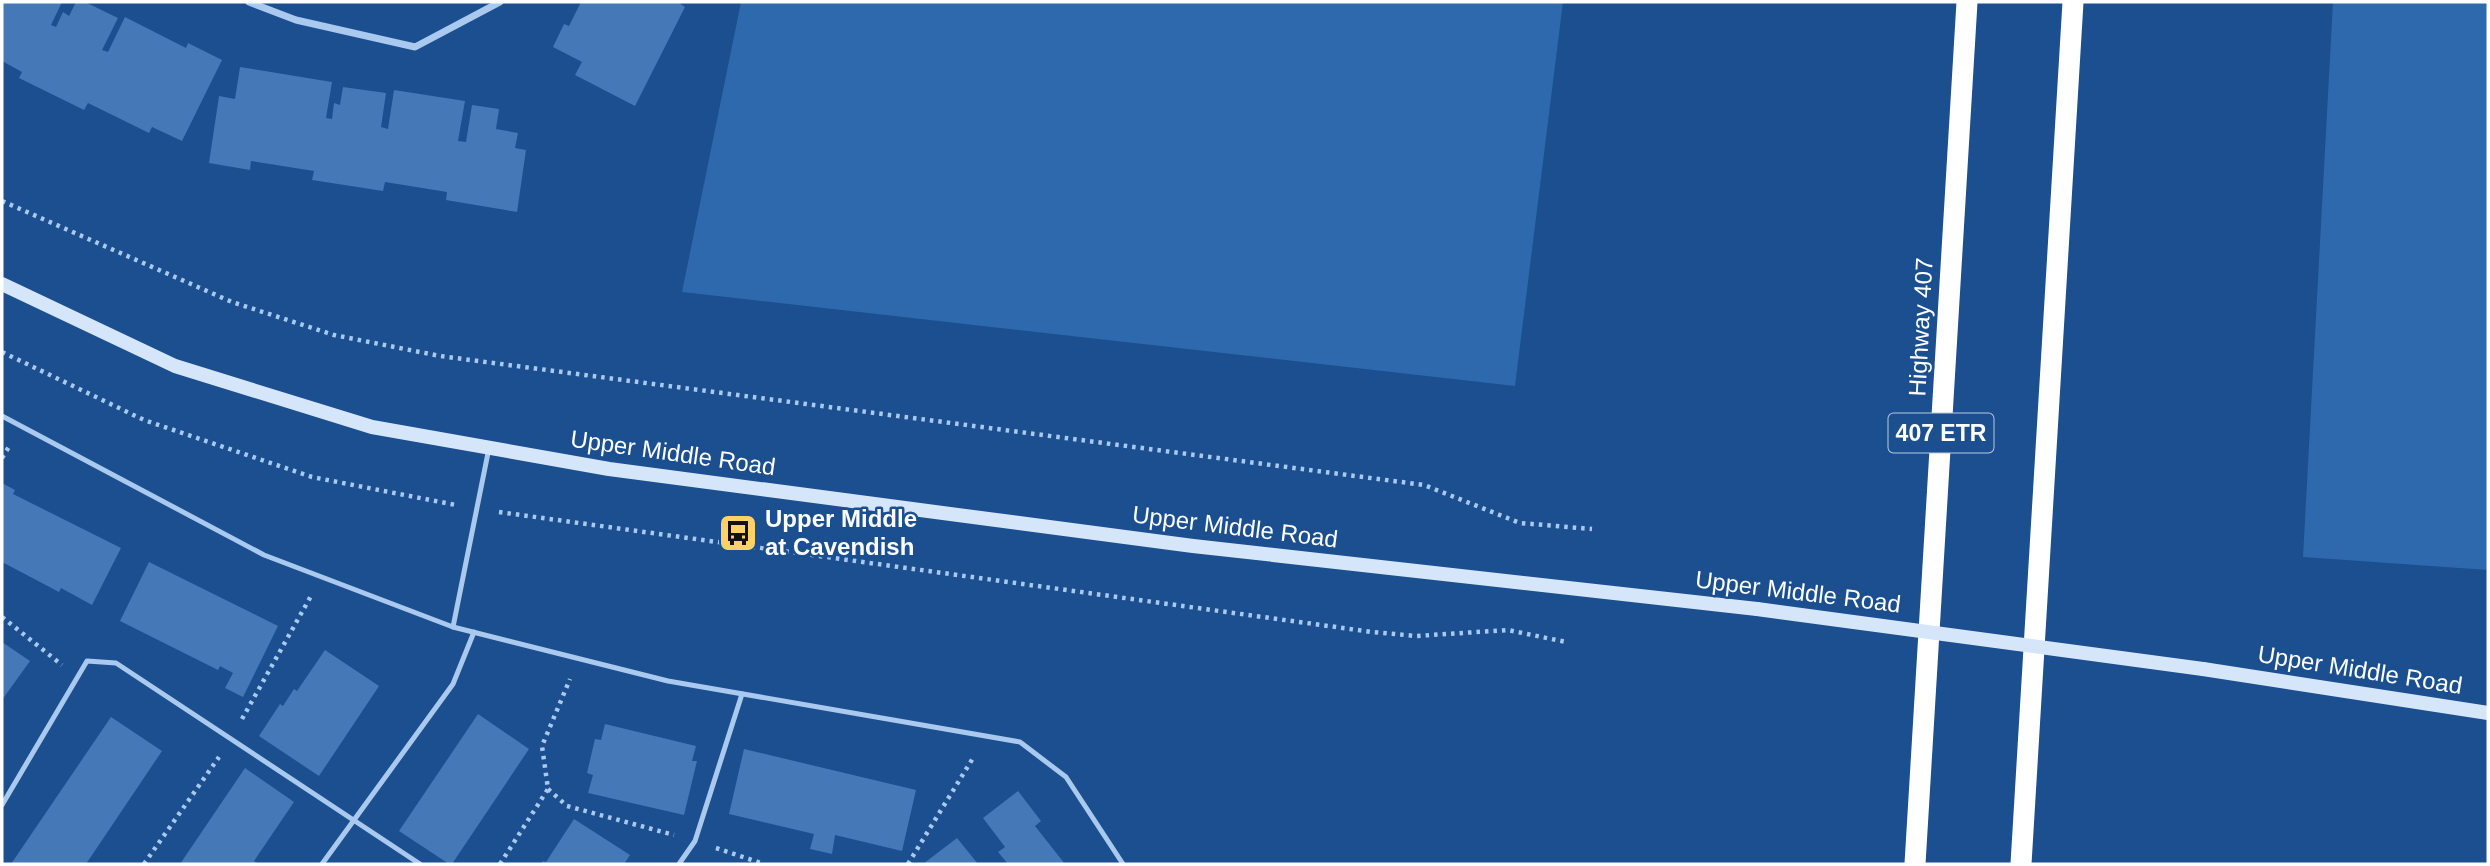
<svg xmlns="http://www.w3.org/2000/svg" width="2490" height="866" font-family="Arial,sans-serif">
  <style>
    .green { fill: #2e69ad }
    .building { fill: #4478b7 }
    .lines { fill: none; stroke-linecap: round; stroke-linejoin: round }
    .path { stroke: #a9c9ee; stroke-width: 4.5; stroke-dasharray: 3.5 5; stroke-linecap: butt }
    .lane { stroke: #a9c9ee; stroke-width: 5 }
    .street { stroke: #a9c9ee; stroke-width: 7 }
    .secondary { stroke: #d6e6fa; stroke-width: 14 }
    .highway { stroke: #fff; stroke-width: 21 }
    .secondary-bridge { stroke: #d6e6fa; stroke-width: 14 }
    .labels { text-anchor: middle; stroke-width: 5; stroke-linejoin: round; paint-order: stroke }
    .shield { fill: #1b4f8f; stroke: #bbcadd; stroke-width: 2 }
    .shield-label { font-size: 23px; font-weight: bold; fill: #fff }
    .street-label { font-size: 24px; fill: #fff; stroke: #1b4f8f }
    .poi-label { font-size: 24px; font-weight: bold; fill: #fff; stroke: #1b4f8f; text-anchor: start }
  </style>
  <rect width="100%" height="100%" fill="#1b4f8f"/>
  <g class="green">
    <polygon points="741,2 1563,2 1515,386 682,292"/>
    <polygon points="2333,2 2488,2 2488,570 2303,557"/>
  </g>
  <g class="building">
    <polygon points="2,2 62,2 51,25 56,27 63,12 69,16 76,2 85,2 118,18 102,50 108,52 125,17 186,48 188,43 222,60 182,141 152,127 149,133 88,103 84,110 19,78 22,72 2,61"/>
    <polygon points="581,2 678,2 685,7 635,106 575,75 582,62 553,47 564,24 569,26"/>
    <polygon points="240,67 332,82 326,118 332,119 334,103 340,105 343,87 386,93 381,127 388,129 394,90 465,101 458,141 466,142 472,105 499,109 496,129 518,133 515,148 526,150 517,212 446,200 447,192 385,182 383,191 312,180 314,171 251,161 250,170 209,163 219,96 235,99"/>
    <polygon points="2,483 15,490 13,494 121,548 92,605 61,588 59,592 2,562"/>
    <polygon points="149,562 278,626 243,697 225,688 233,673 220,666 218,670 120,621"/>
    <polygon points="2,642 30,661 2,700"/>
    <polygon points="325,650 379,686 319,776 259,736 280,704 283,706 294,689 297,691"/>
    <polygon points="478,714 529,749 452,864 449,864 399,831"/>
    <polygon points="111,717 162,751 86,864 11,864"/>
    <polygon points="605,724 696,746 692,761 697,761 684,815 588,793 593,775 587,773 595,739 601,740"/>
    <polygon points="744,749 916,790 902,851 835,835 832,854 810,849 814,834 729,814"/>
    <polygon points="245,768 294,802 254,861 259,864 180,864"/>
    <polygon points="1018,791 1041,821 1035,826 1065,864 1008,864 998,852 1005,847 983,818"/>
    <polygon points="574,819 630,855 624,864 541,864 543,861 546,862"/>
    <polygon points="957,838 978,864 923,864"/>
  </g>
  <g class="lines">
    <g class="path">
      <polyline points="2,201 232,302 334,335 440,356 1424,485 1520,523 1592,529"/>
      <polyline points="2,352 144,420 312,477 456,505"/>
      <polyline points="2,458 10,445"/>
      <polyline points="499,512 1372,632 1416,636 1508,630 1566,642"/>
      <polyline points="2,617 62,665"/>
      <polyline points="242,719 311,596"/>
      <polyline points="548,789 567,806 674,835"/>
      <polyline points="716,848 764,864"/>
      <polyline points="144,864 219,757"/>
      <polyline points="500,864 548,789 542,746 570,679"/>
      <polyline points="908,864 973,758"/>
    </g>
    <g class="lane">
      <polyline points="2,416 264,555 453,627 668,681 1020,742 1066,777 1123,864"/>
      <polyline points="453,627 489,448"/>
      <polyline points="2,805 87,661 116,663 420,864"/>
      <polyline points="322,864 453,684 474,632"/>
      <polyline points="679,864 695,841 742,694"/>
    </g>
    <polyline class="street" points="249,2 296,20 415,47 500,2"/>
    <g class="secondary">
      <polyline points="2,284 175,366 372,427 609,469 1193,546 1757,609"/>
      <polyline points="2203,669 2488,713"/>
    </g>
    <g class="highway">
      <polyline points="1915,864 1967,2"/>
      <polyline points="2021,864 2073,2"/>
    </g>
    <polyline class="secondary-bridge" points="1757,609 2203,669"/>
  </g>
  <defs>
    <symbol id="bus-square" viewBox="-11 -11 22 22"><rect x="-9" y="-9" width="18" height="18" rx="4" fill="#ffd166" stroke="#1b4f8f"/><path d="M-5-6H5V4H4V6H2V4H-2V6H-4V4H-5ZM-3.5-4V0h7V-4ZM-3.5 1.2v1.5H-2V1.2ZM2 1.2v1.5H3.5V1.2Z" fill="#111"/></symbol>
  </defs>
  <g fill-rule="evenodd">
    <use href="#bus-square" x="716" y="511" width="44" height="44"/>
  </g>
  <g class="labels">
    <rect class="shield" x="1888.5" y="413.5" width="105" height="39" rx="5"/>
    <g class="shield-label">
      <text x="1941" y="441">407 ETR</text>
    </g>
    <g class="street-label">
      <text transform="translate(1921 327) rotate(-87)" y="8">Highway 407</text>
      <text transform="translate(673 453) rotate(8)" y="8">Upper Middle Road</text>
      <text transform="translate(1235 527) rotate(7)" y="8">Upper Middle Road</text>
      <text transform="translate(1798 592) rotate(7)" y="8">Upper Middle Road</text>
      <text transform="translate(2360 670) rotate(9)" y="8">Upper Middle Road</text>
    </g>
    <g class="poi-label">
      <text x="765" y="527">Upper Middle<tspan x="765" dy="28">at Cavendish</tspan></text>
    </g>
  </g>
  <rect width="2490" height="866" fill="none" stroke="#ffffff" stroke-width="7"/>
</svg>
